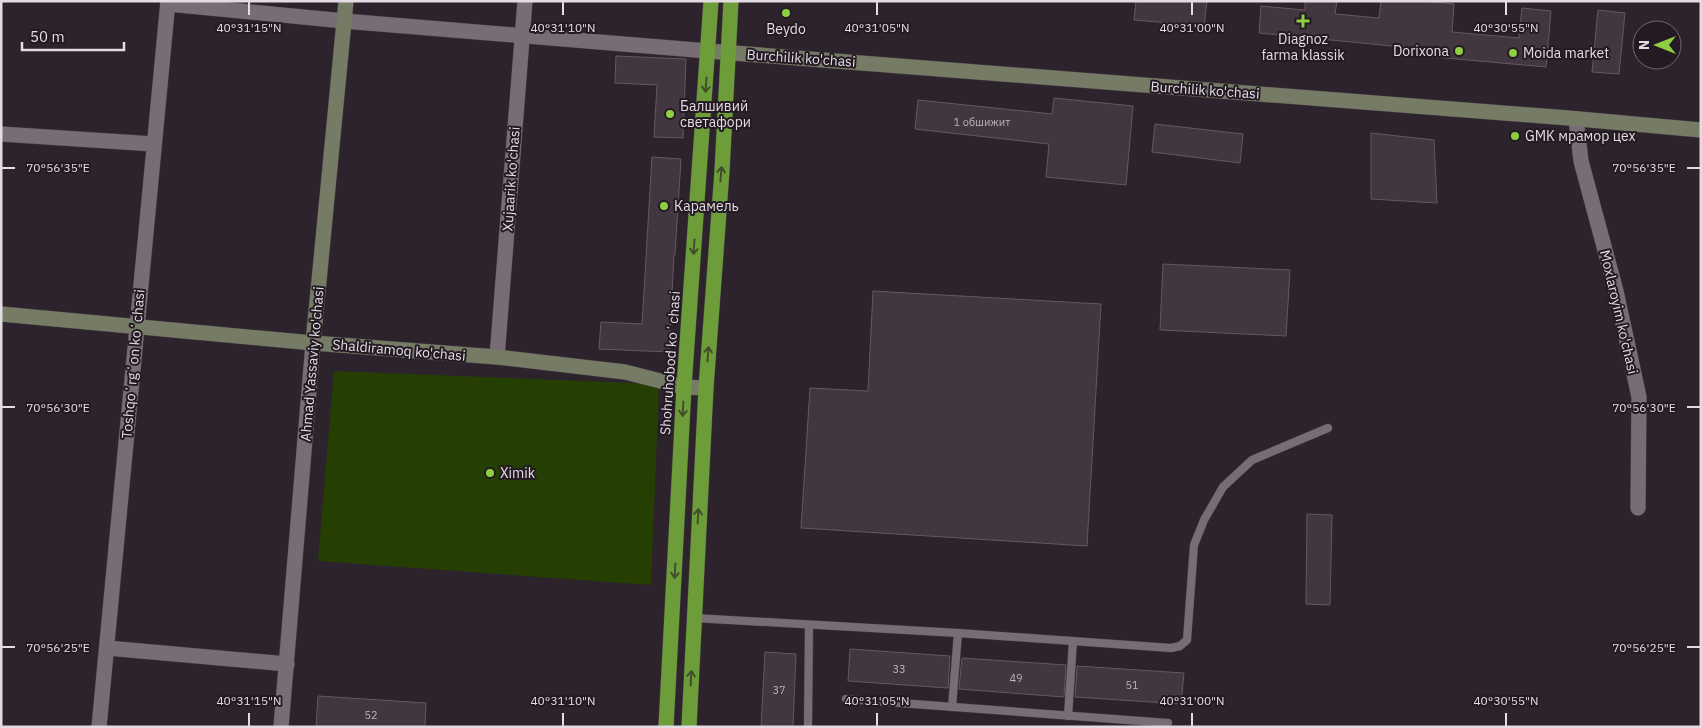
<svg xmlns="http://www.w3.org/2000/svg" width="1702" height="728" font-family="'IBM Plex Sans',sans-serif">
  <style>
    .green { fill: #253f02 }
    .building { fill: #423741; stroke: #645963 }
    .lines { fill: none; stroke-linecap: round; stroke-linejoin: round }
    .lane-casing { stroke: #463f46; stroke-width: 9 }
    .street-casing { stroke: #463f46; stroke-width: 16 }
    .secondary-casing { stroke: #463f46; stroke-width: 16 }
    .highway-casing { stroke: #463f46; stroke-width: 16 }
    .lane { stroke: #786d77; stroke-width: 8 }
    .street { stroke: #786d77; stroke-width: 15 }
    .secondary { stroke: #757b64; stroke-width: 15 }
    .highway { stroke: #6d9d38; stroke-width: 15 }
    .oneway { stroke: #414e2b }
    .ticks { fill: none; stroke: #e3dce2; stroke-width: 2 }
    .poi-dot { fill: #8ece43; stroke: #231a23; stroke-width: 2 }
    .labels { text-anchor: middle; stroke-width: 4; stroke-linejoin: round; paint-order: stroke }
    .number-label { font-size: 11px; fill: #bbb3ba }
    .poi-label { font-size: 14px; fill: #e3dce2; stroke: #231a23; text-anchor: start }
    .street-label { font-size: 14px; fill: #e3dce2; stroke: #231a23 }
    .ticks-label { font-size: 12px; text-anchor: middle; fill: #e3dce2; stroke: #231a23; stroke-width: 4; stroke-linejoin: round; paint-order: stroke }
  </style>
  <rect width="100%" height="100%" fill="#2d232c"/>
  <polygon class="green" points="334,371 659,384 651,585 318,561"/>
  <g class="building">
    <polygon points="1136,1 1207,1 1204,26 1134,20"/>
    <polygon points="1305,1 1337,1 1335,14 1379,18 1381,1 1424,1 1454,4 1452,32 1519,38 1522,8 1551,11 1546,67 1423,56 1423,49 1259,33 1261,6 1305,10"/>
    <polygon points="1598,10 1625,13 1619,74 1592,72"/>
    <polygon points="616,56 686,59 683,138 654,137 657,85 615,83"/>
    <polygon points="1054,98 1133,106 1126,185 1046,177 1049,144 915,129 918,100 1052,114"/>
    <polygon points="1155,124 1243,134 1240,163 1152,152"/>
    <polygon points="1371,133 1434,140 1437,203 1371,199"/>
    <polygon points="652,157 681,159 675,255 674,255 669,352 599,349 601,322 642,324"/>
    <polygon points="1163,264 1290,270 1286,336 1160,330"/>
    <polygon points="873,291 1101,304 1087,546 801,528 810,388 868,391"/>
    <polygon points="1307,514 1332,515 1330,605 1306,604"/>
    <polygon points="850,649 950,656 948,688 848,681"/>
    <polygon points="765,652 796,654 793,727 761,727"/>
    <polygon points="962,658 1066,665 1064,697 959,689"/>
    <polygon points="1077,666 1184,673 1181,704 1075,697"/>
    <polygon points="318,696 426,703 425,727 316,727"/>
  </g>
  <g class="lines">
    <defs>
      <g id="lane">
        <polyline points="694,618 958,633 1171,648 1180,646 1187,640 1194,545 1204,520 1223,487 1252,460 1328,428"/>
        <polyline points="846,699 1168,723"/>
        <polyline points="952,707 958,633"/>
        <polyline points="1068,716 1073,641"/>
        <polyline points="808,727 809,625"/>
      </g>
      <g id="street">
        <polyline points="168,4 344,21 708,51"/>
        <polyline points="1576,119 1581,161 1616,291 1639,397 1638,508"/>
        <polyline points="1,134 154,144"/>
        <polyline points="497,357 525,1"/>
        <polyline points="107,648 287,664"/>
        <polyline points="99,727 168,1"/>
        <polyline points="281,727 313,343"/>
      </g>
      <g id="secondary">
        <polyline points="708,51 1568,118 1701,130"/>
        <polyline points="1,314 313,343 497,357 625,372 684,387 706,388"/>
        <polyline points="313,343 346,1"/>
      </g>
      <g id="highway">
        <polyline points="666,727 684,387 711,1"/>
        <polyline points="689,727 706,388 722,171 731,1"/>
      </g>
    </defs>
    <use href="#lane" class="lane-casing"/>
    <use href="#street" class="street-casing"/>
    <use href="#secondary" class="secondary-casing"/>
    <use href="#highway" class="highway-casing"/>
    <use href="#lane" class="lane"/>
    <use href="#street" class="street"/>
    <use href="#secondary" class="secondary"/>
    <use href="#highway" class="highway"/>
  </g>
  <defs><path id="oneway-shaft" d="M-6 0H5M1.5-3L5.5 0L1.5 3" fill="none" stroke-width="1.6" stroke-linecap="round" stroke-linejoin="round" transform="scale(1.25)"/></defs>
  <g class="oneway">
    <use href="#oneway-shaft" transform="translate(706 85) rotate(94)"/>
    <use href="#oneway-shaft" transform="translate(721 174) rotate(-86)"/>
    <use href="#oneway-shaft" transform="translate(694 247) rotate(94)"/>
    <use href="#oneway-shaft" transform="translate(708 354) rotate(-86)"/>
    <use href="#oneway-shaft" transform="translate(683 409) rotate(93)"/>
    <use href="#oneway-shaft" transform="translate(698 516) rotate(-87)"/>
    <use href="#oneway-shaft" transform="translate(675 571) rotate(93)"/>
    <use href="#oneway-shaft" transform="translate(691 678) rotate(-87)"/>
  </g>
  <path class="ticks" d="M249,2V15M563,2V15M877,2V15M1192,2V15M1506,2V15M2,168H15M1687,168H1700M2,407H15M1687,407H1700M2,647H15M1687,647H1700M249,713V726M563,713V726M877,713V726M1192,713V726M1506,713V726"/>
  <g class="poi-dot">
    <circle cx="786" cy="13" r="5"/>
    <path d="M1300.5 13.5h5v5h5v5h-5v5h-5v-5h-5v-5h5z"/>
    <circle cx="1459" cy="51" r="5"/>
    <circle cx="1513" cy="53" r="5"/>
    <circle cx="670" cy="114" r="5"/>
    <circle cx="1515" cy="136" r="5"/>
    <circle cx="664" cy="206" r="5"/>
    <circle cx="490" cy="473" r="5"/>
  </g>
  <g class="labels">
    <g class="number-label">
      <text x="982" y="126">1 обшижит</text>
      <text x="899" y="673">33</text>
      <text x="1016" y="682">49</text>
      <text x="1132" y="689">51</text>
      <text x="779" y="694">37</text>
      <text x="371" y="719">52</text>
    </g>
    <g class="poi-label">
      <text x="786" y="34" text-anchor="middle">Beydo</text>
      <text x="1303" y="44" text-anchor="middle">Diagnoz<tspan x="1303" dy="16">farma klassik</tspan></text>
      <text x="1449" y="56" text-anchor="end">Dorixona</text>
      <text x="1523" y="58">Moida market</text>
      <text x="680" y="111">Балшивий<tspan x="680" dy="16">светафори</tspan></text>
      <text x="1525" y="141">GMK мрамор цех</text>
      <text x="674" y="211">Карамель</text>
      <text x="500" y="478">Ximik</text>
    </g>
    <g class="street-label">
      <text transform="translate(801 58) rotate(4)" y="5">Burchilik ko'chasi</text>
      <text transform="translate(1205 90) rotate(4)" y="5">Burchilik ko'chasi</text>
      <text transform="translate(511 179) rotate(-86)" y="5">Xujaarik ko'chasi</text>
      <text transform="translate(1619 312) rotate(77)" y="5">Moxlaroyim ko'chasi</text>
      <text transform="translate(399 350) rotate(5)" y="5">Shaldiramoq ko'chasi</text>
      <text transform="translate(670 363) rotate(-86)" y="5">Shohruhobod koʻchasi</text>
      <text transform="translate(133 364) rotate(-85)" y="5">Toshqoʻrgʻon koʻchasi</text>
      <text transform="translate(312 364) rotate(-85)" y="5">Ahmad Yassaviy ko'chasi</text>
    </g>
  </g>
  <g class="ticks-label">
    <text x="249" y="32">40°31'15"N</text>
    <text x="563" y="32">40°31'10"N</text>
    <text x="877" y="32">40°31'05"N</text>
    <text x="1192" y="32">40°31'00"N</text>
    <text x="1506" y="32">40°30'55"N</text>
    <text x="1644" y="172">70°56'35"E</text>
    <text x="58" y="172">70°56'35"E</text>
    <text x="1644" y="412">70°56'30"E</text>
    <text x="58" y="412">70°56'30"E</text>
    <text x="1644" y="652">70°56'25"E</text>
    <text x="58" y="652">70°56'25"E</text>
    <text x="249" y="705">40°31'15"N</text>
    <text x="563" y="705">40°31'10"N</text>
    <text x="877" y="705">40°31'05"N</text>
    <text x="1192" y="705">40°31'00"N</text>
    <text x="1506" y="705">40°30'55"N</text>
  </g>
  <rect width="1702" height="728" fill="none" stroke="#e3dce2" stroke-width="5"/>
  <g transform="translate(1657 45) rotate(270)"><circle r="24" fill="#231a23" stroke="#70686f"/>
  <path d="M0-4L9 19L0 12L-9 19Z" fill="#8ece43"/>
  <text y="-8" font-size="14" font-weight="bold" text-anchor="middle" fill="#e3dce2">N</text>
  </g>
  <path d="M22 42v8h102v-8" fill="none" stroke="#e3dce2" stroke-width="2.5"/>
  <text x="30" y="42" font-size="15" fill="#e3dce2" stroke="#231a23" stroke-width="4" paint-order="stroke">50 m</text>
</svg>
